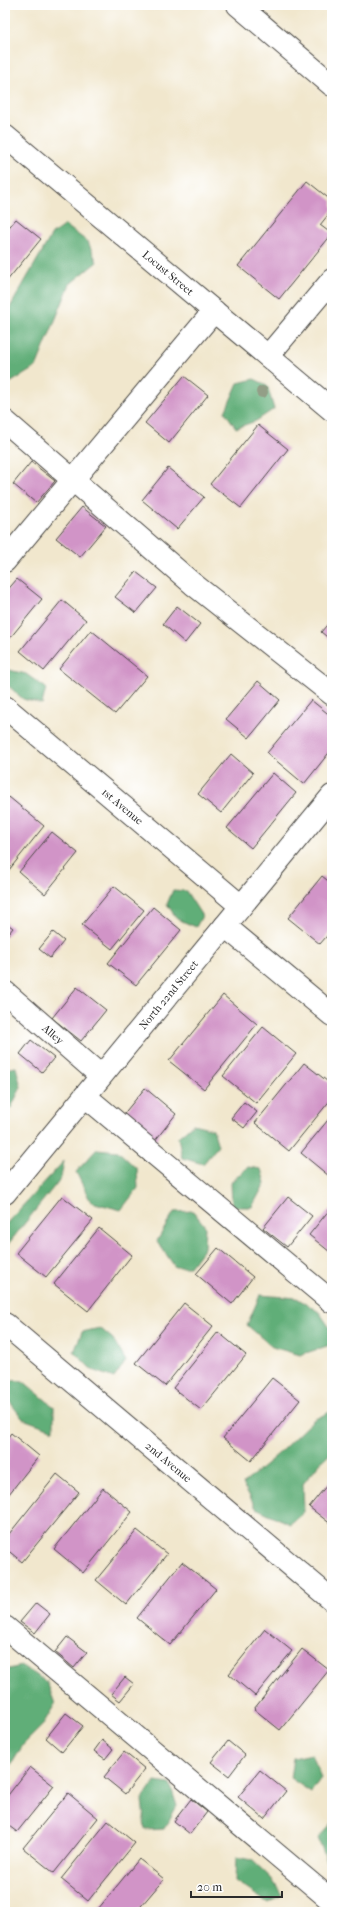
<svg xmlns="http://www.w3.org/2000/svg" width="337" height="1917" font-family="'IM FELL French Canon',serif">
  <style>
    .forest { fill: #61ae78; stroke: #466c52 }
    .building { fill: #d194c7 }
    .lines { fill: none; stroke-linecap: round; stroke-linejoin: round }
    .minor-casing { stroke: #494743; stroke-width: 24 }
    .minor { stroke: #fff; stroke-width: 22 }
    .tree { fill: #939e87 }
    .labels { text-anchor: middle; stroke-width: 3.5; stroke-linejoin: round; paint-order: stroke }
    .street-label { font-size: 11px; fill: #2b2b2b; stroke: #fff }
  </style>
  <rect width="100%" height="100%" fill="#fff"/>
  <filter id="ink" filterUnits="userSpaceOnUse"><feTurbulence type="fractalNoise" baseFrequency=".025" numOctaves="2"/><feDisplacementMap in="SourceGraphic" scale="8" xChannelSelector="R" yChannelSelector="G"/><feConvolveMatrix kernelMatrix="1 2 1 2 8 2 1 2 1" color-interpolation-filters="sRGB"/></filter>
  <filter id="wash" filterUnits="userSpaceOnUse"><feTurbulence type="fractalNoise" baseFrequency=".012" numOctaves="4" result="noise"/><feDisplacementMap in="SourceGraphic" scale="16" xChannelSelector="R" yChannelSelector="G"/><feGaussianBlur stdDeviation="0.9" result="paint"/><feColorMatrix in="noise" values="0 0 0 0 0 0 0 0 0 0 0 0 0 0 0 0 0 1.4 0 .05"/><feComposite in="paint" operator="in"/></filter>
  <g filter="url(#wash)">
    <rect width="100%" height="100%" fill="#f1e7cd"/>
    <g class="forest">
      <polygon points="65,225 88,242 97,262 70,284 36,367 5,386 5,316 52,234"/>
      <polygon points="254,379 267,385 274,409 256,421 236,428 225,412 238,383"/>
      <polygon points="5,669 26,674 46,688 42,704 23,699 5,683"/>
      <polygon points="173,890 186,891 202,916 196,927 177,919 167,904"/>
      <polygon points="16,1067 21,1087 11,1108 5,1114 5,1069"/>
      <polygon points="193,1124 213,1129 218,1146 203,1164 182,1158 178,1137"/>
      <polygon points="97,1149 118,1151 137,1169 138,1188 121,1210 91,1202 76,1172"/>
      <polygon points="64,1161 61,1178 5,1248 5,1225"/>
      <polygon points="248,1167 261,1169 265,1183 252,1207 232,1207 231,1182"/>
      <polygon points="193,1211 205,1226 204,1248 190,1267 175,1267 157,1241 174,1212"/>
      <polygon points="260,1295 297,1298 319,1312 330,1328 330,1345 300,1355 272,1347 247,1325"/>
      <polygon points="100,1328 113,1339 126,1361 114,1378 92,1370 74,1352 82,1332"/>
      <polygon points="5,1380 23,1381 54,1407 54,1430 23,1419 5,1396"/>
      <polygon points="332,1411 332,1452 318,1465 303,1484 304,1512 290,1524 256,1508 243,1484 278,1454 313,1420"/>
      <polygon points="21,1666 47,1682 55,1704 42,1726 23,1745 5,1775 5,1670"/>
      <polygon points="312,1754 321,1778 311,1792 290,1778 293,1758"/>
      <polygon points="155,1782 170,1784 177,1806 164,1829 145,1830 142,1800"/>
      <polygon points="332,1823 332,1863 328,1864 318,1838"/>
      <polygon points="236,1857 252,1860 271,1878 282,1895 268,1903 235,1881"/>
    </g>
    <g id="blocks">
      <g class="building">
        <polygon points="307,181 332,201 332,210 320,225 332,234 279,299 238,266"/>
        <polygon points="16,219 41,239 6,282 5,281 5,232"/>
        <polygon points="184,376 208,395 169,443 145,423"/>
        <polygon points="258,425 288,449 241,508 210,484"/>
        <polygon points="31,462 55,481 36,503 13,484"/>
        <polygon points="168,468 204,497 177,529 142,500"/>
        <polygon points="82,507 106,526 80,557 56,538"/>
        <polygon points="136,572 157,588 136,613 115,597"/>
        <polygon points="17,579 42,599 10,638 5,634 5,593"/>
        <polygon points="62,600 86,620 44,671 20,651"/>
        <polygon points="177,606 200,624 185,643 163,624"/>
        <polygon points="332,619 332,641 321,632"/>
        <polygon points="91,630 147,676 115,714 59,669"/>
        <polygon points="258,681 280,700 249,738 226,719"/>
        <polygon points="311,700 332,717 332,749 304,784 267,753"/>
        <polygon points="231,754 253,773 221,813 198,794"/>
        <polygon points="273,773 296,793 251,848 227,828"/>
        <polygon points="9,797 44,826 5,875 5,802"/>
        <polygon points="52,832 78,853 45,894 19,872"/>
        <polygon points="322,876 332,884 332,930 320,944 288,918"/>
        <polygon points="114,886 144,910 112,949 82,925"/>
        <polygon points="153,907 181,930 136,985 108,963"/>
        <polygon points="5,922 13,928 5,938"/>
        <polygon points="53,932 64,941 50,958 39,949"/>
        <polygon points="77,987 106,1010 81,1041 52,1018"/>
        <polygon points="223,995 257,1024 204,1089 169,1061"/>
        <polygon points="263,1027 296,1054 256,1103 223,1076"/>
        <polygon points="31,1040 54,1058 42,1072 20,1054"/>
        <polygon points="304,1063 332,1085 332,1098 289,1151 255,1123"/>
        <polygon points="145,1088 176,1114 154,1142 122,1116"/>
        <polygon points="244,1102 257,1112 244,1128 231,1118"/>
        <polygon points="332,1115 332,1173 329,1176 301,1153"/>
        <polygon points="62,1196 93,1220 46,1277 16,1253"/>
        <polygon points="288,1197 312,1216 287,1247 263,1228"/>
        <polygon points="330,1209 332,1210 332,1249 330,1252 309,1235"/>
        <polygon points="99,1228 132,1255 88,1311 54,1284"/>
        <polygon points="218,1248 253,1277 232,1304 196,1274"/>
        <polygon points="184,1303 213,1326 165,1386 136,1363"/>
        <polygon points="218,1332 246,1355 201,1410 173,1388"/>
        <polygon points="272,1378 300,1400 251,1461 223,1438"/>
        <polygon points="11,1433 39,1456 5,1499 5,1441"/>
        <polygon points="57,1474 79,1492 22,1562 5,1548 5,1539"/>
        <polygon points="332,1479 332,1525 309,1507"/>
        <polygon points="103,1488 132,1512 83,1573 54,1549"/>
        <polygon points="137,1530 167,1554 126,1605 96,1580"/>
        <polygon points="182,1562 216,1589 170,1645 137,1618"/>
        <polygon points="36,1603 50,1614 35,1633 20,1622"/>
        <polygon points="265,1629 292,1651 255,1696 229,1674"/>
        <polygon points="67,1637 87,1652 74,1668 55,1652"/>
        <polygon points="302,1649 329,1670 280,1730 254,1709"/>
        <polygon points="125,1677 134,1684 120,1701 111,1694"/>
        <polygon points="66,1713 83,1726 62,1752 46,1738"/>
        <polygon points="102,1740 113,1749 105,1759 94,1751"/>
        <polygon points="228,1741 245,1755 229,1776 211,1762"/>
        <polygon points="124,1752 145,1769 125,1794 104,1777"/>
        <polygon points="30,1767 54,1786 17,1832 5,1823 5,1799"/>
        <polygon points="260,1770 286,1791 264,1819 238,1797"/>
        <polygon points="68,1793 98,1818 54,1873 23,1848"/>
        <polygon points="191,1799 207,1812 190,1834 174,1821"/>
        <polygon points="108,1821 135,1843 88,1901 61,1879"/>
        <polygon points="139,1859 164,1879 136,1912 102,1912 98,1909"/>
      </g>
    </g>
  </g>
  <g filter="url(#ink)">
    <use href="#blocks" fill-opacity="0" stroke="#494743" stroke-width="1"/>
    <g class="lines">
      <defs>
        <g id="minor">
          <polyline points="238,5 332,85"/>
          <path id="s1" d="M5,136L332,410"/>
          <polyline points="268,356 332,280"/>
          <polyline points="5,421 193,584 332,694"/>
          <polyline points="5,561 214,311"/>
          <path id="s2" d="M5,707L241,906"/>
          <polyline points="225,926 332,1015"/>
          <path id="s3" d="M5,992L101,1076"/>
          <polyline points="85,1096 332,1302"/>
          <path id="s4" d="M5,1193L332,796"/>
          <path id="s5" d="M5,1324L332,1600"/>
          <polyline points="5,1627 332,1901"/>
        </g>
      </defs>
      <use href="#minor" class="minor-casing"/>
      <use href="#minor" class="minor"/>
    </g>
    <circle class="tree" cx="262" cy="392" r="6"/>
  </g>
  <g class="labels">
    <g class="street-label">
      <text dy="4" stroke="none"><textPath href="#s1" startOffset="213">Locust Street</textPath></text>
      <text dy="4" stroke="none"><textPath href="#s2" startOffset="154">1st Avenue</textPath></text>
      <text dy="4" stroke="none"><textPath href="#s4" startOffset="257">North 22nd Street</textPath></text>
      <text dy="4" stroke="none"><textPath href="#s3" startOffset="64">Alley</textPath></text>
      <text dy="4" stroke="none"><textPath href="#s5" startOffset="214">2nd Avenue</textPath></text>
    </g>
  </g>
  <rect width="337" height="1917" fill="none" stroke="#fff" stroke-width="20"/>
  <path d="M191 1891v6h91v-6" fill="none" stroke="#2b2b2b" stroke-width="2"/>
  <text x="197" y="1891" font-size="12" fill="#2b2b2b" stroke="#ffffff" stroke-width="3" paint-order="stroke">20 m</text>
</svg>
